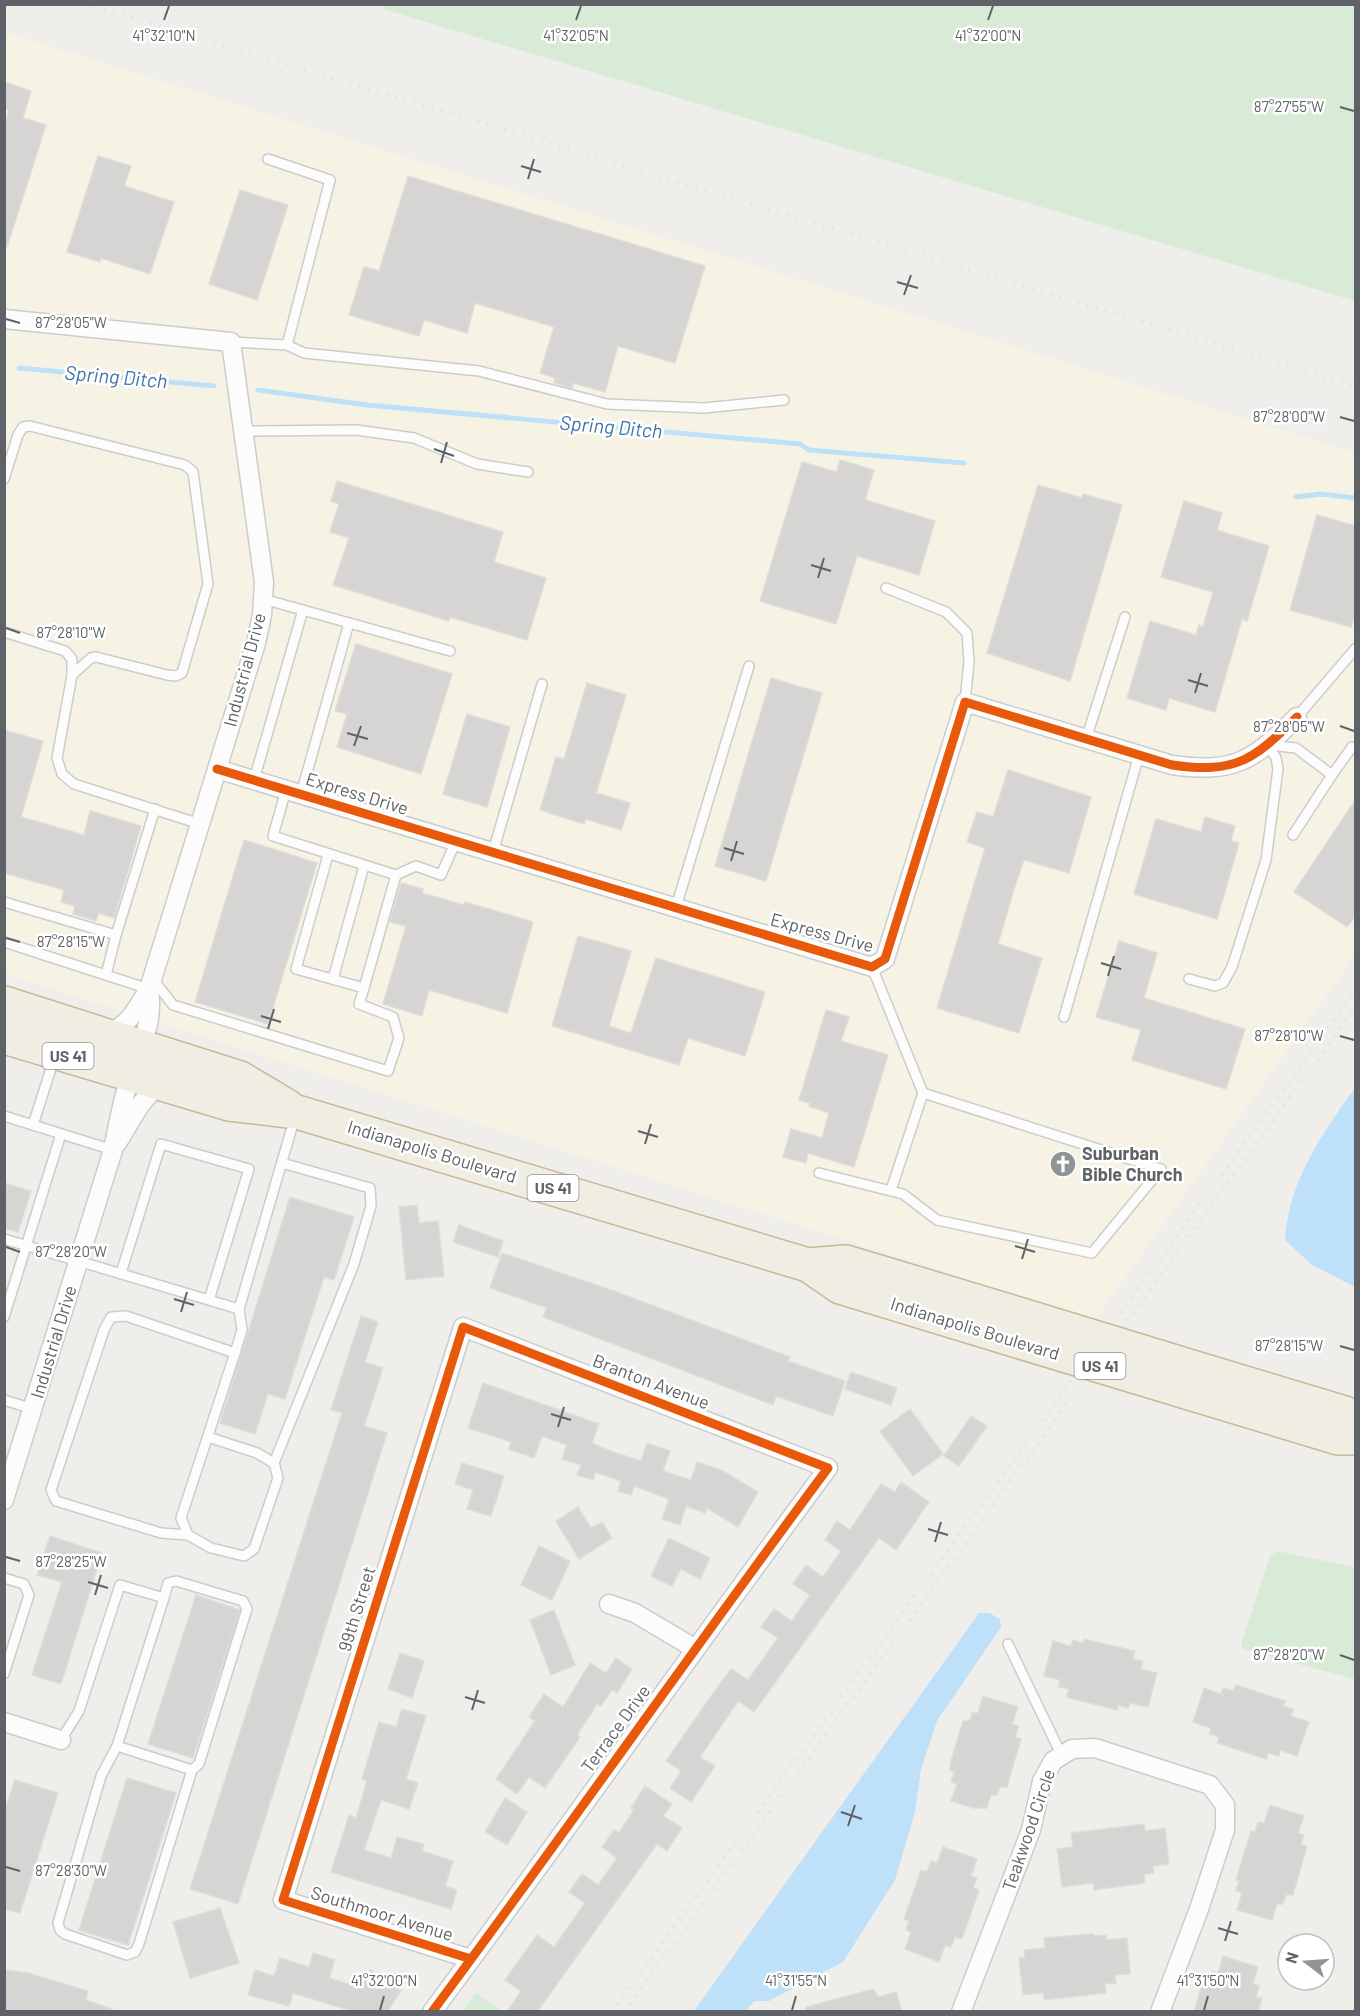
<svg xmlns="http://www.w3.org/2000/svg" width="1360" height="2016" font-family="Barlow,sans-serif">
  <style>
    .commercial { fill: #f7f3e4 }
    .green { fill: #d8ebd6 }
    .water { fill: #bfe0f9 }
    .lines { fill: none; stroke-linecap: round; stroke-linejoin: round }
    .stream { stroke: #bfe0f9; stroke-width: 5 }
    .building { fill: #d6d5d3; stroke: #deddd9; stroke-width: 1.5 }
    .lane-casing { stroke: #cbcccc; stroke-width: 12 }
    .street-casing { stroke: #cbcccc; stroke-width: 21 }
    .highway-casing { stroke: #c8b996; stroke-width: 36 }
    .lane { stroke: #fdfcfc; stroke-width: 9 }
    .street { stroke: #fdfcfc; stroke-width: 18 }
    .highway { stroke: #f0ede3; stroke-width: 33 }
    .rail { stroke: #e4e4e4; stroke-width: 4.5; stroke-dasharray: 1.5 8; stroke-linecap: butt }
    .highway-bridge-casing { stroke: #c8b996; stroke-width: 36; stroke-linecap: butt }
    .highway-bridge { stroke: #f0ede3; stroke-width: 33 }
    .cycleway-casing { stroke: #fff; stroke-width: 13 }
    .cycleway { stroke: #e8590c; stroke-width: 9 }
    .ticks { fill: none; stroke: #5f6368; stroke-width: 2 }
    .labels { text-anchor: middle; stroke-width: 5; stroke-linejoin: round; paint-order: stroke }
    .shield { fill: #fff; stroke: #8f9295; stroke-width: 1.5 }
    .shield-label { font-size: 16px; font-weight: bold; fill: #5f6368 }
    .street-label { font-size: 18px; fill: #5f6368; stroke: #fff }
    .poi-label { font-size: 18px; font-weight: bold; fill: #5f6368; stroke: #fff; text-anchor: start }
    .water-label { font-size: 20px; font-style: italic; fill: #4174aa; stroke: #fff }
    .ticks-label { font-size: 15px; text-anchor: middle; fill: #5f6368; stroke: #fff; stroke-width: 5; stroke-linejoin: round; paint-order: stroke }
  </style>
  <rect width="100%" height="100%" fill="#efeeea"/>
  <polygon class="commercial" points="4,32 1355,453 1355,955 1095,1319 5,974"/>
  <g class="green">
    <polygon points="384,5 1355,5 1355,301 383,9"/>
    <polygon points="1277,1551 1355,1567 1355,1679 1242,1649 1242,1641 1270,1556"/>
    <polygon points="476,1993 502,2011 462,2011"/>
  </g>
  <g class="water">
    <path d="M1355,1088V1287L1312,1265L1285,1240C1288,1183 1322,1133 1355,1088Z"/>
    <polygon points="979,1613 989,1613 1000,1619 1001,1627 937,1721 921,1769 915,1812 895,1880 843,1962 769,2001 754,2001 746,2011 694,2011"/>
  </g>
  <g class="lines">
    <g class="stream">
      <polyline points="19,368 214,386"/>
      <polyline points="258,390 367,405 800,444 809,450 964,463"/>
      <polyline points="1296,497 1321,494 1356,498"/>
    </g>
  </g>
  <g class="building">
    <polygon points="4,82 31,91 23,118 46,125 7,247 4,247 4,125 9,110 4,109"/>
    <polygon points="98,156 131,166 124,186 174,202 150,274 101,258 100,262 67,252"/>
    <polygon points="408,176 705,266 675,363 618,346 605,392 573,383 572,388 554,383 555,378 540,373 554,327 475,303 467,333 424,320 419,336 349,315 364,267 379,271"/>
    <polygon points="240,190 288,205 257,300 209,284"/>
    <polygon points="840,460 874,470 865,500 935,521 919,575 857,556 836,624 760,601 802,462 837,472"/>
    <polygon points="337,481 503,532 494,562 546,578 527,640 450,617 449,621 333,585 349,538 330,532 339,504 331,501"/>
    <polygon points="1038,485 1082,498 1083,494 1122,505 1070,681 987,653"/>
    <polygon points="1184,501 1222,513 1217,530 1269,546 1247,621 1242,619 1215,712 1169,698 1166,710 1127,698 1150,621 1196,635 1199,625 1203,627 1213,592 1161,577"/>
    <polygon points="1317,515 1356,526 1356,611 1351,627 1290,610"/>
    <polygon points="356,644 452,674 421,774 337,747 347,714 335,711"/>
    <polygon points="771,678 822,693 766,881 715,866"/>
    <polygon points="587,683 626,695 596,793 630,803 621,830 586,819 584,824 540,810 556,757 564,759"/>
    <polygon points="467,714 510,727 487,807 443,794"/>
    <polygon points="4,730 43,741 21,817 84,835 90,811 141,826 114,918 99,913 96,921 73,914 75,906 61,902 64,890 4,873"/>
    <polygon points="1008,770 1091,797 1069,873 1024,860 1014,889 998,944 1042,958 1019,1033 937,1008 985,848 967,842 977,812 993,817"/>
    <polygon points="1356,799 1356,915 1347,927 1294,892"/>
    <polygon points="1205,817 1235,826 1231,841 1239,843 1217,919 1134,894 1156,819 1201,832"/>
    <polygon points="244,840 317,863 268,1024 195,1002"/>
    <polygon points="401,883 423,889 422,893 464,905 465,902 533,922 507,1013 429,990 422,1016 383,1004 406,926 390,922"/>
    <polygon points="578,936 631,951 609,1026 631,1033 656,958 765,992 745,1056 688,1038 679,1065 552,1026"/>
    <polygon points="1119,941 1157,953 1144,998 1245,1029 1226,1089 1132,1060 1141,1030 1096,1017"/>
    <polygon points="826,1010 849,1017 841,1041 888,1055 854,1167 808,1153 806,1163 783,1157 791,1129 822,1138 829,1113 809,1106 810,1103 799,1100"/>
    <polygon points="4,1183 31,1191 18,1232 4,1228"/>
    <polygon points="290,1197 354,1217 334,1280 324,1277 285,1399 268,1394 255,1434 220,1423"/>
    <polygon points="417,1205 419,1223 438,1221 444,1276 406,1280 399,1207"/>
    <polygon points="459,1225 503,1241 498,1257 453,1242"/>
    <polygon points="502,1253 614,1291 790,1357 788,1361 845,1381 833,1416 776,1396 773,1405 543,1317 547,1308 490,1288"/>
    <polygon points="361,1316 378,1322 365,1362 383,1368 364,1426 387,1433 238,1904 190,1889 342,1413 331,1410"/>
    <polygon points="851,1372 897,1388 891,1405 845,1389"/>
    <polygon points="483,1383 599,1424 592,1443 610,1451 641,1461 647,1443 670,1451 663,1471 691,1480 697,1462 723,1471 758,1492 738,1527 707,1508 705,1513 686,1506 680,1525 662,1519 669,1499 634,1486 631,1495 618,1491 621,1481 595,1472 593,1480 577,1475 581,1465 562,1459 567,1445 542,1436 534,1458 509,1449 511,1442 468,1428"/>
    <polygon points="910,1409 943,1454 913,1476 880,1431"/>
    <polygon points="971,1416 987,1426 959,1466 944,1456"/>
    <polygon points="462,1463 504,1476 491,1516 467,1509 473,1490 455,1484"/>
    <polygon points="901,1482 929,1502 896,1550 879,1538 754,1712 738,1701 700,1757 715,1766 691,1802 670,1788 681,1771 666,1761 709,1699 731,1669 748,1680 778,1638 761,1627 774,1609 792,1621 810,1595 793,1584 806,1565 823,1577 841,1551 825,1540 837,1521 850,1530 881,1484 895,1492"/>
    <polygon points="578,1507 591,1528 602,1522 612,1538 579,1559 556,1521"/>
    <polygon points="50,1536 102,1553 61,1684 32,1675 62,1582 37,1575"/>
    <polygon points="669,1538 710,1558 700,1579 681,1569 672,1586 651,1576"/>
    <polygon points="539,1546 570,1561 552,1600 521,1585"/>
    <polygon points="196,1595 240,1610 193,1758 148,1744"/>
    <polygon points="554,1610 575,1665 551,1675 530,1620"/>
    <polygon points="1084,1639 1135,1651 1133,1659 1143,1661 1141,1669 1157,1673 1148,1707 1130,1703 1128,1708 1118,1705 1117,1710 1066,1697 1069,1689 1058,1687 1060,1680 1044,1676 1053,1641 1071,1646 1073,1640 1083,1643"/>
    <polygon points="400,1653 424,1661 412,1698 388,1689"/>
    <polygon points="616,1658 632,1669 617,1693 612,1690 601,1706 597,1704 577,1735 580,1737 545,1788 529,1777 517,1794 496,1779 535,1721 529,1717 544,1694 563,1707 590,1663 606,1673"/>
    <polygon points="1236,1685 1285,1701 1283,1706 1293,1709 1291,1716 1309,1722 1297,1756 1280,1750 1279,1756 1268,1753 1266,1759 1217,1743 1219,1737 1209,1734 1211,1728 1193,1722 1204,1688 1221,1694 1223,1688 1233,1691"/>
    <polygon points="983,1696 1018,1707 1012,1724 1019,1726 1015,1737 1021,1739 1007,1787 1000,1787 997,1795 991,1795 987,1808 973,1808 951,1801 957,1784 951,1782 954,1772 950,1770 951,1761 963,1721 969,1721 972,1713 978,1713"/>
    <polygon points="402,1709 426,1716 406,1779 418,1783 409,1809 381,1800 364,1850 391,1858 397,1837 424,1844 422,1851 453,1861 445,1886 457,1890 451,1909 331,1872 349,1815 356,1818 367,1781 362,1779 379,1722 396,1727"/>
    <polygon points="127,1778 176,1793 128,1945 79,1930"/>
    <polygon points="15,1780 58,1793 20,1913 4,1909 4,1813"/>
    <polygon points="645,1786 672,1804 663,1816 682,1828 667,1851 657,1844 537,2012 507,2012 521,1991 505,1980 537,1935 554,1947 585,1903 569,1892 582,1874 598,1885 617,1858 602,1847 614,1830 619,1833 634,1810 631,1808"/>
    <polygon points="505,1798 527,1812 507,1845 485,1832"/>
    <polygon points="1270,1805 1304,1816 1298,1833 1304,1835 1301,1844 1307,1846 1293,1895 1286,1895 1283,1904 1277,1904 1272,1920 1237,1910 1242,1893 1236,1891 1239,1881 1236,1880 1251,1831 1255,1832 1258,1822 1264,1823"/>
    <polygon points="1144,1824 1145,1831 1165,1828 1169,1864 1153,1866 1154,1873 1144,1874 1145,1883 1094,1890 1093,1883 1062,1887 1057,1849 1073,1847 1071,1833"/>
    <polygon points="943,1847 977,1859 971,1876 977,1878 973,1888 979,1890 962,1939 955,1937 951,1947 945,1945 939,1962 905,1949 911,1932 906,1930 909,1921 904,1919 921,1870 927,1872 931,1861 937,1863"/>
    <polygon points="220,1908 239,1963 190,1978 173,1922"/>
    <polygon points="1093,1934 1094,1936 1106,1935 1106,1940 1127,1938 1130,1974 1115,1975 1116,1983 1105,1984 1106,1993 1044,2000 1043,1993 1023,1995 1019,1958 1025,1958 1024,1950 1045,1948 1044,1938"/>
    <polygon points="313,1953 335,1960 329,1978 359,1987 371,1970 401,1991 387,2012 355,2012 293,1993 289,2006 248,1995 255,1970 274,1976 280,1958 309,1967"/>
    <polygon points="1223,1956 1258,1967 1253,1984 1259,1986 1256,1997 1262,1998 1258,2012 1194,2012 1203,1980 1209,1982 1212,1971 1218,1973"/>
    <polygon points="4,1970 28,1973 88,1991 86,2000 112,2009 111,2012 4,2012"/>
    <polygon points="873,1989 878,1997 896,1992 902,2012 806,2012 806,2007"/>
  </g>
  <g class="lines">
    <defs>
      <g id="lane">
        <polyline points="268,159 330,180 287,345"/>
        <polyline points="231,342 287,345 304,353 479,371 607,404 704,408 784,400"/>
        <polyline points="243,431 356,430 414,438 477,464 528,472"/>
        <polyline points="4,479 18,435 23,427 30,426 185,465 193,472 208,584 182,673 176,676 167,675 96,657 91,658 72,675"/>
        <polyline points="886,588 946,612 967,633 969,662 965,702"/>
        <polyline points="263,599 450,651"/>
        <polyline points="4,632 65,651 72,659 72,675 57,758 62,774 74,784 200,824"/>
        <polyline points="1297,717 1356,648"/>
        <polyline points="1086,739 1125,617"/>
        <polyline points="1268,745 1296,748 1332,775 1293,835"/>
        <polyline points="1332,775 1352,747"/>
        <polyline points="254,780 303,610"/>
        <polyline points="286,790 273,836 396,875 416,866 441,875 456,841"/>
        <polyline points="301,794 349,623"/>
        <polyline points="493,852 542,684"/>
        <polyline points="4,902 116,935 106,975"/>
        <polyline points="676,907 749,666"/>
        <polyline points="116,935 155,809"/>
        <polyline points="4,942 149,989"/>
        <polyline points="152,978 173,1005 388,1071 399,1038 393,1017 359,1004 364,988 296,969 328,855"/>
        <polyline points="333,979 364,866"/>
        <polyline points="1189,979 1215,986 1223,983 1232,967 1266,860 1278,769 1276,758 1268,745"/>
        <polyline points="364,988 396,875"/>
        <polyline points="1064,1017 1139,755"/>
        <polyline points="4,1116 113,1150"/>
        <polyline points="33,1125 54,1059"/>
        <polyline points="819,1173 903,1194 937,1220 1092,1253 1161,1169 923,1093 872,967"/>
        <polyline points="891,1190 923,1093"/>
        <polyline points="4,1239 239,1309 295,1117"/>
        <polyline points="121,1273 161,1144 249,1169 209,1300"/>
        <polyline points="4,1317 61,1134"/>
        <polyline points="4,1400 33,1409"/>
        <polyline points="208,1437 257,1453 274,1463 278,1478 254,1549 244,1556 211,1548 188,1535 181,1518 235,1353 242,1330 239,1309"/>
        <polyline points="274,1463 354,1264 371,1206 370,1188 282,1163"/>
        <polyline points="188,1535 161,1533 56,1501 51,1490 104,1330 111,1317 126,1316 235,1353"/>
        <polyline points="4,1578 24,1584 29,1595 4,1674"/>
        <polyline points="1008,1644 1062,1756"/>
        <polyline points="61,1740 79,1711 120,1585 164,1598 168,1583 176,1581 243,1601 247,1609 199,1764 192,1770 117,1746 164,1598"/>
        <polyline points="117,1746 101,1776 58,1923 60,1930 65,1934 127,1955 135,1952 139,1944 192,1770"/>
      </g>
      <g id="street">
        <path d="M4,319L231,342L264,582L262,615L256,643L149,989C134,1012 132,1023 105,1035"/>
        <path d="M217,769L872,967L885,959L965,702L1172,765C1236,774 1253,760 1297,717"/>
        <path d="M117,1143C133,1119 138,1101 161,1084"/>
        <path d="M4,1500L113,1150C118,1125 122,1101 130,1077C140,1043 154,1027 149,989"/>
        <polyline points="609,1604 635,1613 694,1648"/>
        <polyline points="4,1722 61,1740"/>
        <path d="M432,2012C566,1832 694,1648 828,1468L463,1327L283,1900L471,1959"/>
        <polyline points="961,2012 1031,1830 1042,1781 1053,1761 1072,1749 1095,1748 1210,1785 1225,1805 1225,1830 1199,1909 1160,2012"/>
      </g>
      <g id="highway">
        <polyline points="4,1003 240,1078 287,1106"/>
        <polyline points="4,1037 229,1104 297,1112 808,1265 840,1287 1014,1340"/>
        <polyline points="808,1265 846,1262 1022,1315"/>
        <polyline points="1192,1367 1345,1413 1356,1421"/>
        <polyline points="1186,1392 1338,1438 1356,1438"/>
      </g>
    </defs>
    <use href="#lane" class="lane-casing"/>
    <use href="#street" class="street-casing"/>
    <use href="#highway" class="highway-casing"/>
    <use href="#lane" class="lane"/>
    <use href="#street" class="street"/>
    <use href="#highway" class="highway"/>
    <g class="rail">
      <polyline points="86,4 1356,386"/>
      <polyline points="612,2012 1356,990"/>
      <polyline points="624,2012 1356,1007"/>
    </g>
    <defs>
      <g id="highway-bridge">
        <polyline points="1022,1315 1192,1367"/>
        <polyline points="1014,1340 1186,1392"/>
      </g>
    </defs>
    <use href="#highway-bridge" class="highway-bridge-casing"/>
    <use href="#highway-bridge" class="highway-bridge"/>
    <defs>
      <g id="cycleway">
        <path d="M217,769L872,967L885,959L965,702L1172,765C1236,774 1253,760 1297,717"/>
        <path d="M432,2012C566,1832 694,1648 828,1468L463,1327L283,1900L471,1959"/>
      </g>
    </defs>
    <use href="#cycleway" class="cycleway-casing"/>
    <use href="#cycleway" class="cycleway"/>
  </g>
  <path class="ticks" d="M164,20L169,6M576,20L581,6M988,20L993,6M1340,107L1354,111M521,166L541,172M528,179L534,159M897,282L918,288M904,295L911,275M6,319L20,323M1340,417L1354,421M434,449L454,456M441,463L447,442M811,565L831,571M818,578L824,558M6,628L20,633M1188,680L1208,686M1195,693L1201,673M1340,726L1354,731M347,733L368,739M354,746L361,726M724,848L744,854M731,861L737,841M6,938L20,942M1101,963L1121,969M1108,976L1114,956M261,1016L281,1022M268,1029L274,1009M1340,1036L1354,1040M638,1131L658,1137M645,1144L651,1124M1015,1246L1035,1252M6,1247L20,1252M1022,1259L1028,1239M174,1299L194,1305M181,1312L187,1292M1340,1346L1354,1350M551,1414L571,1420M558,1427L564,1407M928,1529L948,1535M935,1542L941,1522M6,1557L20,1561M88,1582L108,1588M95,1595L101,1575M1340,1655L1354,1660M465,1697L485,1703M472,1710L478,1690M841,1812L862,1819M848,1826L855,1805M6,1867L20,1871M1218,1928L1238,1934M1225,1941L1231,1921M380,2010L384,1996M792,2010L796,1996M1204,2010L1208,1996"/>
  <defs>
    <symbol id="church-disc" viewBox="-11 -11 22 22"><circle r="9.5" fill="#919496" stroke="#fff"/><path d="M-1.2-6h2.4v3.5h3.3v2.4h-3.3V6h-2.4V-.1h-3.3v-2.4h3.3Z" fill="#fff"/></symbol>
  </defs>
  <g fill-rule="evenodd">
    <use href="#church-disc" x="1048" y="1149" width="30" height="30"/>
  </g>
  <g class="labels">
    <g class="shield">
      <rect x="42.5" y="1043" width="51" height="26" rx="4.5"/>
      <rect x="527.5" y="1175" width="51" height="26" rx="4.5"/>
      <rect x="1074.5" y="1353" width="51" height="26" rx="4.5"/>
    </g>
    <g class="shield-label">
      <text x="68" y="1062">US 41</text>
      <text x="553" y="1194">US 41</text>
      <text x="1100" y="1372">US 41</text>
    </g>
    <g class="street-label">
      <text transform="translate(245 670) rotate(-75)" y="6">Industrial Drive</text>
      <text transform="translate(357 794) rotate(17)" y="6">Express Drive</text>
      <text transform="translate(822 933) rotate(15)" y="6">Express Drive</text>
      <text transform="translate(432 1152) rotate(17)" y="6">Indianapolis Boulevard</text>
      <text transform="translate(975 1329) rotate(17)" y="6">Indianapolis Boulevard</text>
      <text transform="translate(54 1342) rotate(-73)" y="6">Industrial Drive</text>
      <text transform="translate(651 1382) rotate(21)" y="6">Branton Avenue</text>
      <text transform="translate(357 1609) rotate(-73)" y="6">99th Street</text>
      <text transform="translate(616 1729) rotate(-54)" y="6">Terrace Drive</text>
      <text transform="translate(1029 1830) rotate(-71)" y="6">Teakwood Circle</text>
      <text transform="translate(382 1914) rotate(17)" y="6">Southmoor Avenue</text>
    </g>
    <g class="poi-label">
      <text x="1082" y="1160">Suburban<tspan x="1082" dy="21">Bible Church</tspan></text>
    </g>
    <g class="water-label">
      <text transform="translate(116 377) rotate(5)" y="7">Spring Ditch</text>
      <text transform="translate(611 427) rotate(5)" y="7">Spring Ditch</text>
    </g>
  </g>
  <g class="ticks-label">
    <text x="164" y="41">41°32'10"N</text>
    <text x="576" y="41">41°32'05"N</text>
    <text x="988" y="41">41°32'00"N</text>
    <text x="1289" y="112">87°27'55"W</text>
    <text x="71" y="328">87°28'05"W</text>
    <text x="1289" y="422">87°28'00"W</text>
    <text x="71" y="638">87°28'10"W</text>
    <text x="1289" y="732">87°28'05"W</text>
    <text x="71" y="947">87°28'15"W</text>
    <text x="1289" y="1041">87°28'10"W</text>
    <text x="71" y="1257">87°28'20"W</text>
    <text x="1289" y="1351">87°28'15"W</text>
    <text x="71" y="1567">87°28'25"W</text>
    <text x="1289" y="1660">87°28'20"W</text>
    <text x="71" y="1876">87°28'30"W</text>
    <text x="384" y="1986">41°32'00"N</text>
    <text x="796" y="1986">41°31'55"N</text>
    <text x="1208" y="1986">41°31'50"N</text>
  </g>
  <rect width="1360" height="2016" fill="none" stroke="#5f6368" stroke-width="12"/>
  <g transform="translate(1306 1962) rotate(287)"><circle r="28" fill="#ffffff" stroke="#bfc1c3" stroke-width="1.5"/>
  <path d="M0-4.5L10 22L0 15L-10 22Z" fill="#919496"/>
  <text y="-9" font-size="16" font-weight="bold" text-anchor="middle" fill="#5f6368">N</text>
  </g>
</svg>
